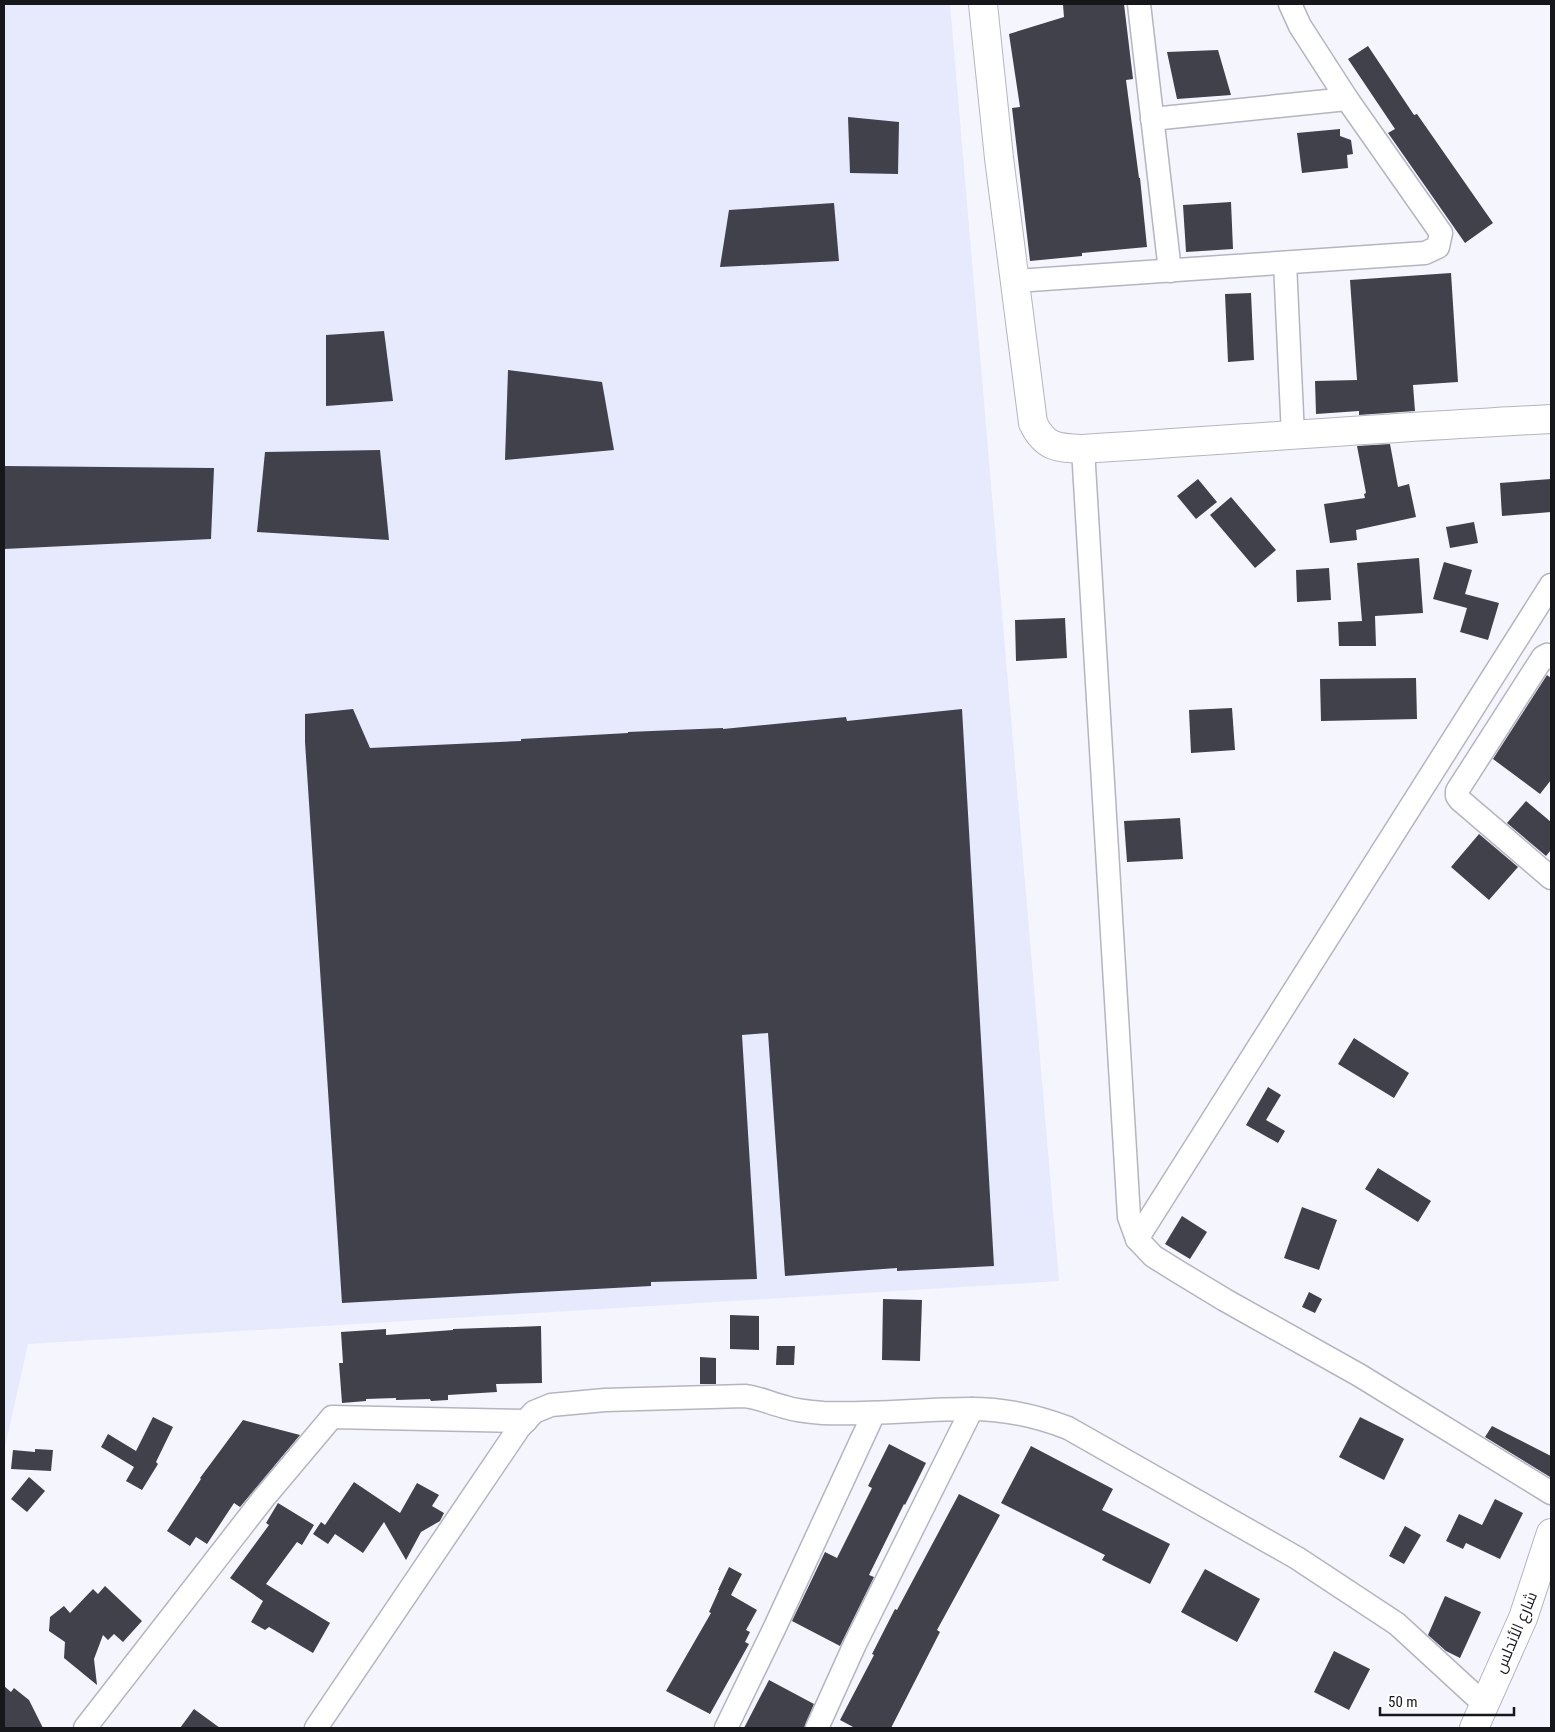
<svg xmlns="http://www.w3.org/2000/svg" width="1555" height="1732" font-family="'Roboto Condensed',Cairo,sans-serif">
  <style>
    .built { fill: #e7e9fd }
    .building { fill: #40414b }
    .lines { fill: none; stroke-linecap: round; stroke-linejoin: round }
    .minor-casing { stroke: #b4b5c2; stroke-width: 25 }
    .major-casing { stroke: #b4b5c2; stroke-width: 30 }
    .minor { stroke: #fff; stroke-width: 22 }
    .major { stroke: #fff; stroke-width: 28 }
    .labels { text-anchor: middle; stroke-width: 5; stroke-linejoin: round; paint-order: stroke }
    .street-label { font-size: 16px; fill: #16171b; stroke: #fff }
  </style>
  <rect width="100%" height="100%" fill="#f4f5fd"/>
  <polygon class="built" points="4,4 950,4 1059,1281 28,1344 4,1451"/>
  <g class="building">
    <polygon points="1071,4 1124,4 1133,79 1126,80 1139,178 1140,178 1147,247 1082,253 1082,256 1030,261 1012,108 1020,107 1009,34 1064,17 1063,5"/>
    <polygon points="1368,46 1414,115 1417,114 1493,223 1465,243 1388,133 1395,129 1348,59"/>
    <polygon points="1218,50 1231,95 1177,99 1167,52"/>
    <polygon points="848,117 899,122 898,174 850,173"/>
    <polygon points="1340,129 1340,136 1351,140 1353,154 1347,155 1348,168 1302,173 1297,133"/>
    <polygon points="1231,202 1233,249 1186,252 1183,205"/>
    <polygon points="834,203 839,261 720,267 729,210"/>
    <polygon points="1451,273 1458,382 1413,385 1415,411 1359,415 1359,411 1316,414 1315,381 1357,380 1350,280"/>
    <polygon points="1251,293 1254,360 1228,362 1225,294"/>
    <polygon points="384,331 393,401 326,406 326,335"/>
    <polygon points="508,370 602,382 614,450 505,460"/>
    <polygon points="1390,444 1398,487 1409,484 1416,517 1356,530 1357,540 1330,543 1324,504 1365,498 1364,494 1366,493 1357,446"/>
    <polygon points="380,450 389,540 257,532 265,452"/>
    <polygon points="4,466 214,468 211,539 4,549"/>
    <polygon points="1198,479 1217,502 1196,519 1177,496"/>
    <polygon points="1551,479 1551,512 1502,516 1500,483"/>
    <polygon points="1231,497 1276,550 1255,568 1210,515"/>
    <polygon points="1474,522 1478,543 1450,548 1446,527"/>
    <polygon points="1419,558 1423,613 1375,616 1376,646 1339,646 1338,622 1362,621 1357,563"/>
    <polygon points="1444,562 1472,570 1465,594 1499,603 1488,640 1460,632 1467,608 1433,599"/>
    <polygon points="1329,568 1331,600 1297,602 1296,570"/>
    <polygon points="1065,618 1067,658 1016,661 1015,620"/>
    <polygon points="1547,675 1551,678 1551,780 1540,794 1493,759"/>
    <polygon points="1416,678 1417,719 1321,721 1320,679"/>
    <polygon points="1232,708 1235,750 1191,753 1189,710"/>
    <polygon points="353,709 370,748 521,741 521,739 628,733 628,732 723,728 723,729 846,717 847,721 962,709 994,1266 897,1271 897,1268 785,1276 768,1033 742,1035 757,1279 651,1282 651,1286 342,1303 305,742 305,714"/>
    <polygon points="1526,801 1551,822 1551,850 1546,856 1507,823"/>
    <polygon points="1180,818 1183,859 1127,862 1124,821"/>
    <polygon points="1479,834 1518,867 1489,900 1451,867"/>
    <polygon points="1354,1038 1409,1073 1394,1098 1338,1064"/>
    <polygon points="1268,1087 1281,1095 1266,1120 1285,1131 1278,1143 1246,1125"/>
    <polygon points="1378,1168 1431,1201 1418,1222 1365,1189"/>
    <polygon points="1302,1207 1337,1220 1319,1270 1284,1258"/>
    <polygon points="1182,1216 1207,1232 1190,1259 1165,1244"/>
    <polygon points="1309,1292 1322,1299 1315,1313 1302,1307"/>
    <polygon points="883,1299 922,1300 920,1361 882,1360"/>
    <polygon points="730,1315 759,1316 759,1350 730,1349"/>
    <polygon points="541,1326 542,1383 496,1384 497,1392 448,1395 448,1400 431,1401 430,1399 396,1400 396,1398 366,1399 366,1401 342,1403 339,1363 343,1363 341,1332 386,1329 386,1335 453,1330 453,1329"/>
    <polygon points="777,1346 795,1346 794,1365 776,1365"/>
    <polygon points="700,1357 716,1358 716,1384 700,1384"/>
    <polygon points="153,1417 173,1427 156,1462 158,1464 142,1490 126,1481 134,1467 101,1447 108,1434 136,1451"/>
    <polygon points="1360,1417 1404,1439 1384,1480 1339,1457"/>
    <polygon points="243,1420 300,1435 240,1507 234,1503 207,1544 196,1537 190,1546 167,1531 201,1479 200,1478"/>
    <polygon points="1492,1426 1551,1456 1550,1477 1485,1437"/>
    <polygon points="889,1444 926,1463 905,1505 904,1504 869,1575 874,1577 840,1646 792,1621 825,1552 837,1558 872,1488 868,1486"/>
    <polygon points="1031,1446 1113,1489 1102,1510 1170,1544 1150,1584 1102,1560 1105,1555 1001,1503"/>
    <polygon points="35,1449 53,1450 51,1471 11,1469 13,1450 35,1452"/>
    <polygon points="29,1477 45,1491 27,1512 11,1499"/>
    <polygon points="354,1482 400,1513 417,1483 439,1495 432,1506 444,1513 440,1521 421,1532 406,1560 384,1522 363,1553 335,1534 328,1544 313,1534 321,1522 325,1525"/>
    <polygon points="959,1494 1000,1515 937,1630 940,1632 891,1728 855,1728 840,1720 874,1655 872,1654 895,1609 897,1610"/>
    <polygon points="1495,1499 1523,1513 1500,1559 1466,1543 1463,1549 1446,1541 1459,1514 1482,1525"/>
    <polygon points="278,1503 314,1525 302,1545 297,1542 266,1584 330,1623 313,1653 269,1627 265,1630 251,1622 263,1601 230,1578 269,1525 266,1523"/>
    <polygon points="1405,1526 1421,1535 1404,1564 1389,1556"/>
    <polygon points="729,1567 742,1574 731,1595 757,1610 746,1630 750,1632 745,1642 749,1644 710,1714 666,1691 711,1613 709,1612 719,1590 718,1590"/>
    <polygon points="1205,1569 1260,1599 1237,1642 1181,1612"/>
    <polygon points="105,1586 142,1621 123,1642 114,1634 108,1640 103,1635 94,1659 97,1685 64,1658 65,1642 49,1631 50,1617 64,1606 70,1613 93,1589 98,1594"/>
    <polygon points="1445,1596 1481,1612 1460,1658 1446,1651 1428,1635"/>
    <polygon points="1334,1651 1370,1669 1349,1710 1314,1692"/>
    <polygon points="769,1680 814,1704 804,1728 744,1728"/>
    <polygon points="4,1686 11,1692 14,1688 29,1700 43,1728 4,1728"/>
    <polygon points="194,1709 220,1728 180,1728"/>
  </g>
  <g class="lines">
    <defs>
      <g id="minor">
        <polyline points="1139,4 1170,271"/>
        <polyline points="1152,119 1347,99"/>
        <polyline points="1285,263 1293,436"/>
        <polyline points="1015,281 1425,253 1438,247 1441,233 1347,99 1300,26 1290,4"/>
        <polyline points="1083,449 1129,1217 1137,1239 1153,1256 1177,1271 1225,1300 1359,1375 1551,1493"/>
        <polyline points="1551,658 1547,655 1543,657 1457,791 1457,796 1460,800 1551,878"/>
        <polyline points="1137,1239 1551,585"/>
        <polyline points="85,1728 263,1499 332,1417 526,1421"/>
        <path d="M316,1728L519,1428L534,1412L551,1405L605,1400L745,1396C761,1398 769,1403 785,1407C797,1411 810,1412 823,1413C872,1415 922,1409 971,1409C1005,1409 1037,1416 1068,1428L1297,1558L1397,1624L1484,1704"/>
        <polyline points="726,1728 775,1627 874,1413"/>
        <polyline points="817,1728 855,1644 972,1409"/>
      </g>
      <g id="major">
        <path d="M983,4L999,158L1033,423C1045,448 1058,448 1083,449C1239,439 1395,427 1551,419"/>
        <polyline points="1474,1728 1523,1618 1551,1533"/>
      </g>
    </defs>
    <use href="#minor" class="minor-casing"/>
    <use href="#major" class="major-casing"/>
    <use href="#minor" class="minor"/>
    <use href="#major" class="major"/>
  </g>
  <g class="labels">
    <g class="street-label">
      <text transform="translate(1515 1632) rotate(-67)" y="6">شارع الأندلس</text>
    </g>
  </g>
  <rect width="1555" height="1732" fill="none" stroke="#16171b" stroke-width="10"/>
  <path d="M1380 1707v8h134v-8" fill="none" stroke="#16171b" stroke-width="2.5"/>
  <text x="1388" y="1707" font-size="15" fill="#16171b" stroke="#ffffff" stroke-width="4" paint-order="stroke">50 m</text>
</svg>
